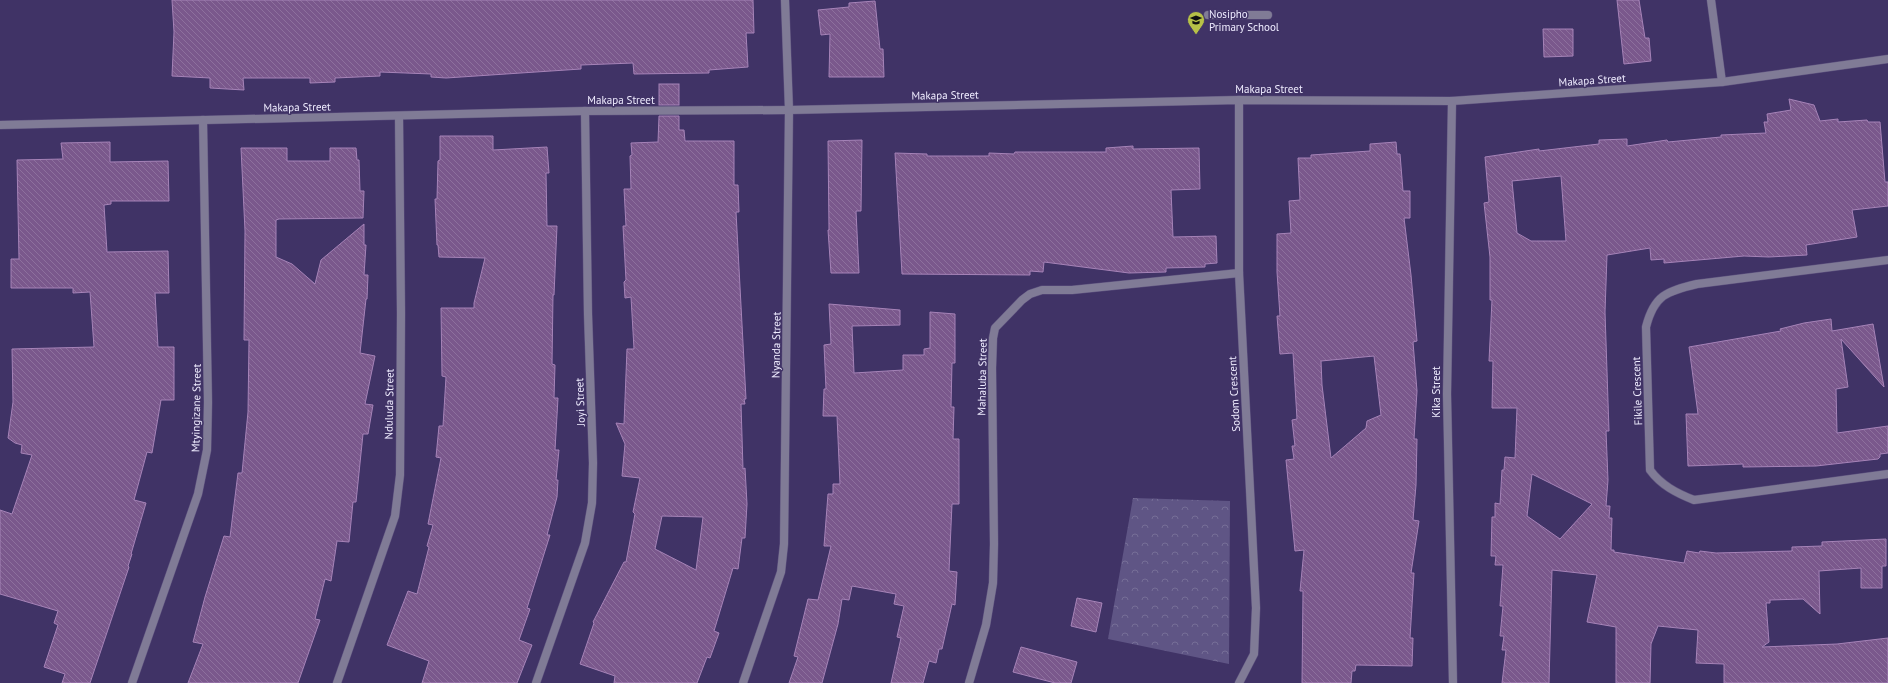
<svg xmlns="http://www.w3.org/2000/svg" width="1888" height="683" font-family="'PT Sans',sans-serif">
  <style>
    .park { fill: url(#park-crowns) }
    .building { fill: url(#building-back-hatch); stroke: #a683b8; fill-rule: evenodd }
    .lines { fill: none; stroke-linecap: round; stroke-linejoin: round }
    .lane-casing { stroke: #5c517e; stroke-width: 9 }
    .street-casing { stroke: #5c517e; stroke-width: 9 }
    .lane { stroke: #807b96; stroke-width: 8 }
    .street { stroke: #807b96; stroke-width: 8 }
    .labels { text-anchor: middle; stroke-width: 3; stroke-linejoin: round; paint-order: stroke }
    .poi-label { font-size: 11px; fill: #efecff; stroke: #403366; text-anchor: start }
    .street-label { font-size: 11px; fill: #efecff; stroke: #403366 }
  </style>
  <defs>
    <pattern id="park-crowns" width="20" height="18" patternUnits="userSpaceOnUse"><rect width="20" height="18" fill="#5f5585"/><path d="M2 6a3 3 0 1 1 6 0M12 15a3 3 0 1 1 6 0" fill="none" stroke="#766e97"/></pattern>
    <pattern id="building-back-hatch" width="6" height="6" patternUnits="userSpaceOnUse"><rect width="6" height="6" fill="#7a588c"/><path d="M-1 5l2 2M0 0l6 6M5-1l2 2" fill="none" stroke="#8d709d"/></pattern>
  </defs>
  <rect width="100%" height="100%" fill="#403366"/>
  <polygon class="park" points="1133,498 1230,501 1229,664 1108,639"/>
  <g class="building">
    <polygon points="172,0 753,0 754,33 746,33 748,67 709,70 709,73 634,74 633,63 581,65 581,69 446,78 431,77 431,74 380,72 380,76 335,78 335,82 310,83 310,78 243,78 244,90 210,88 210,78 172,76 174,32"/>
    <polygon points="1617,0 1639,0 1645,38 1649,38 1651,61 1624,64"/>
    <polygon points="875,1 880,49 883,49 884,77 829,77 830,34 821,35 818,10 849,7 849,3"/>
    <polygon points="1543,29 1573,29 1573,56 1544,57"/>
    <rect x="659" y="84" width="20" height="21"/>
    <path d="M1789,99L1814,105L1820,121L1838,119V122L1867,120L1868,122H1880L1885,182H1888V206L1852,210L1857,237L1806,245L1807,255L1769,257L1744,256L1664,263V259L1651,260L1650,248L1607,255L1605,312L1609,431H1606L1608,480L1606,506H1610L1609,518H1612L1611,550H1614V552L1684,563L1687,551L1699,553L1700,551L1716,553L1792,551V547L1822,546V542L1886,539V566H1882V588H1861V568L1819,571L1820,614L1803,599L1770,600V603H1766L1769,642L1762,647L1837,644L1888,638V683H1724V664L1696,663L1698,630L1658,626L1651,644L1650,683H1616V627L1587,622L1597,575L1552,570L1549,683H1502L1506,650H1502L1504,636H1500L1503,606H1500L1503,565H1495L1496,556H1491L1492,517H1495V503L1500,504L1502,470H1504L1505,457L1515,458L1517,408H1492L1493,361H1489L1492,300H1490V257L1484,203L1489,202L1485,157L1539,149V151L1599,144V140L1627,139V146L1667,140L1668,142L1721,137V135L1766,133L1764,122H1768L1767,114L1791,110ZM1561,176L1566,241H1531L1517,233L1512,181ZM1532,474L1592,504L1560,539L1527,516Z"/>
    <path d="M659,116H679V130H684L685,141H734V185H738L739,212H736L746,399H744L745,404H741L743,469L745,468L747,504L745,538H742L738,569L733,568L714,631L719,633L710,658L707,657L697,683H614L615,676L580,664L594,623L593,622L624,562H626L635,514L633,512L640,478L622,476L625,444L616,423L624,424L627,349H634L631,297L625,298L624,282L626,280L623,226H626L624,189H631L630,156L632,155L631,143L658,142ZM662,516L703,517L696,570L655,549Z"/>
    <polygon points="440,136 493,136 493,150 547,147 549,173 546,173 547,226 557,226 554,295 553,295 552,364 555,365 554,398 558,398 555,450 559,450 556,480 558,480 557,497 547,535 550,535 527,608 530,609 519,640 532,645 517,683 422,683 429,661 387,645 408,591 417,594 429,547 427,546 433,525 428,524 441,458 436,457 439,426 443,426 446,377 442,376 441,308 474,308 474,303 485,258 439,257 438,245 437,245 435,199 437,199 438,161 440,160"/>
    <polygon points="862,140 861,211 856,211 859,273 831,273 828,230 829,230 828,141"/>
    <polygon points="110,142 110,162 168,161 169,201 111,201 111,204 104,205 107,252 168,251 169,293 155,293 158,347 174,347 174,400 161,400 152,453 147,452 134,500 146,503 131,554 132,554 128,566 129,567 90,683 62,683 65,674 44,667 58,625 54,623 58,611 0,594 0,510 12,514 32,455 21,453 22,445 15,443 8,438 13,402 12,349 94,347 90,292 73,293 73,288 11,288 11,259 19,259 17,160 63,159 61,143"/>
    <path d="M1396,142L1397,154H1400L1403,191H1410V218H1404L1411,275L1417,341L1413,342L1417,391L1414,439H1417L1416,485L1413,520L1419,521L1411,573H1414L1410,638H1413L1412,666L1356,665L1355,671H1352L1351,683H1302L1303,591H1300L1304,550L1295,551L1286,460L1294,459L1292,446H1295L1292,420L1297,419L1293,353L1280,354L1277,316H1280L1277,272V234L1291,233L1289,201L1300,200L1298,158H1311V155L1370,151V144ZM1374,356L1381,415L1367,421L1366,428L1331,458L1322,385L1321,361Z"/>
    <polygon points="1133,146 1133,149 1199,148 1200,189 1171,190 1173,237 1216,236 1217,263 1205,264 1205,267 1166,268 1166,272 1129,273 1044,262 1043,272 1030,271 1030,275 902,274 895,153 927,154 927,156 989,156 989,153 1014,154 1015,152 1106,152 1106,148"/>
    <polygon points="241,148 287,148 287,161 330,161 330,148 356,148 357,160 359,160 360,191 364,191 363,218 279,219 276,220 276,257 292,264 315,284 321,260 364,224 364,245 366,245 364,275 368,275 367,299 366,299 360,353 375,356 365,404 373,405 368,434 363,434 356,502 353,502 349,542 337,541 331,581 325,579 315,619 320,620 298,683 188,683 203,644 193,642 205,597 224,536 230,537 238,473 242,473 248,412 249,340 244,340 245,231"/>
    <polygon points="829,304 900,310 900,325 852,326 854,373 903,370 903,355 924,355 924,349 930,348 930,312 955,314 955,363 952,363 951,407 954,407 953,439 959,439 959,504 952,504 949,571 957,572 955,605 952,604 942,649 939,649 936,663 929,661 923,683 891,683 901,638 897,637 904,606 894,604 896,594 852,586 849,600 842,599 838,624 822,683 789,683 798,657 794,656 808,599 818,600 831,546 824,546 828,494 833,494 833,484 840,484 837,416 823,416 824,389 826,389 824,345 831,344"/>
    <polygon points="1831,319 1832,331 1873,324 1884,387 1841,339 1848,387 1836,389 1837,433 1888,426 1888,453 1880,454 1880,457 1878,459 1816,466 1743,467 1743,464 1688,466 1686,414 1698,414 1689,347 1781,331 1780,329 1804,323"/>
    <polygon points="1077,598 1102,603 1096,632 1071,626"/>
    <polygon points="1021,647 1077,662 1071,683 1055,683 1013,672"/>
  </g>
  <g class="lines">
    <defs>
      <polyline id="lane" points="1208,15 1268,15"/>
      <g id="street">
        <polyline points="1711,0 1722,82"/>
        <polyline points="1452,101 1447,394 1453,683"/>
        <polyline points="0,125 585,111 789,110 1239,100 1452,101 1722,82 1888,59"/>
        <path d="M1888,260L1697,284C1667,291 1654,295 1646,327L1650,470C1661,485 1676,493 1694,500L1888,474"/>
        <polyline points="132,683 198,494 207,450 208,402 203,120"/>
        <polyline points="337,683 395,516 400,475 401,313 399,116"/>
        <polyline points="536,683 585,543 592,503 593,463 588,314 585,111"/>
        <polyline points="743,683 781,572 784,544 789,110 785,0"/>
        <polyline points="969,683 986,625 993,583 994,544 992,368 993,338 995,328 1022,300 1030,294 1042,290 1072,290 1239,273"/>
        <polyline points="1239,683 1254,654 1256,608 1239,273 1239,100"/>
      </g>
    </defs>
    <use href="#lane" class="lane-casing"/>
    <use href="#street" class="street-casing"/>
    <use href="#lane" class="lane"/>
    <use href="#street" class="street"/>
  </g>
  <defs>
    <symbol id="school-pin" viewBox="-11 -11 22 30"><path d="M0 17L-7.5 6A9.5 9.5 0 1 1 7.5 6Z" fill="#b7c147" stroke="#403366"/><path d="M0-5L7-2L0 1L-7-2ZM-4 1L0 2.5L4 1V4Q0 6-4 4Z" fill="#111"/></symbol>
  </defs>
  <g fill-rule="evenodd">
    <use href="#school-pin" x="1186" y="10" width="20" height="27"/>
  </g>
  <g class="labels">
    <g class="poi-label">
      <text x="1209" y="18">Nosipho<tspan x="1209" dy="13">Primary School</tspan></text>
    </g>
    <g class="street-label">
      <text transform="translate(1592 80) rotate(-4)" y="4">Makapa Street</text>
      <text x="1269" y="93">Makapa Street</text>
      <text transform="translate(945 95) rotate(-1)" y="4">Makapa Street</text>
      <text x="621" y="104">Makapa Street</text>
      <text transform="translate(297 107) rotate(-1)" y="4">Makapa Street</text>
      <text transform="translate(776 345) rotate(-89)" y="4">Nyanda Street</text>
      <text transform="translate(982 377) rotate(-89)" y="4">Mahaluba Street</text>
      <text transform="translate(1637 391) rotate(-92)" y="4">Fikile Crescent</text>
      <text transform="translate(1436 392) rotate(-90)" y="4">Kika Street</text>
      <text transform="translate(1234 394) rotate(-93)" y="4">Sodom Crescent</text>
      <text transform="translate(580 402) rotate(-92)" y="4">Joyi Street</text>
      <text transform="translate(389 404) rotate(-89)" y="4">Nduluda Street</text>
      <text transform="translate(196 408) rotate(-89)" y="4">Mtyingizane Street</text>
    </g>
  </g>
</svg>
